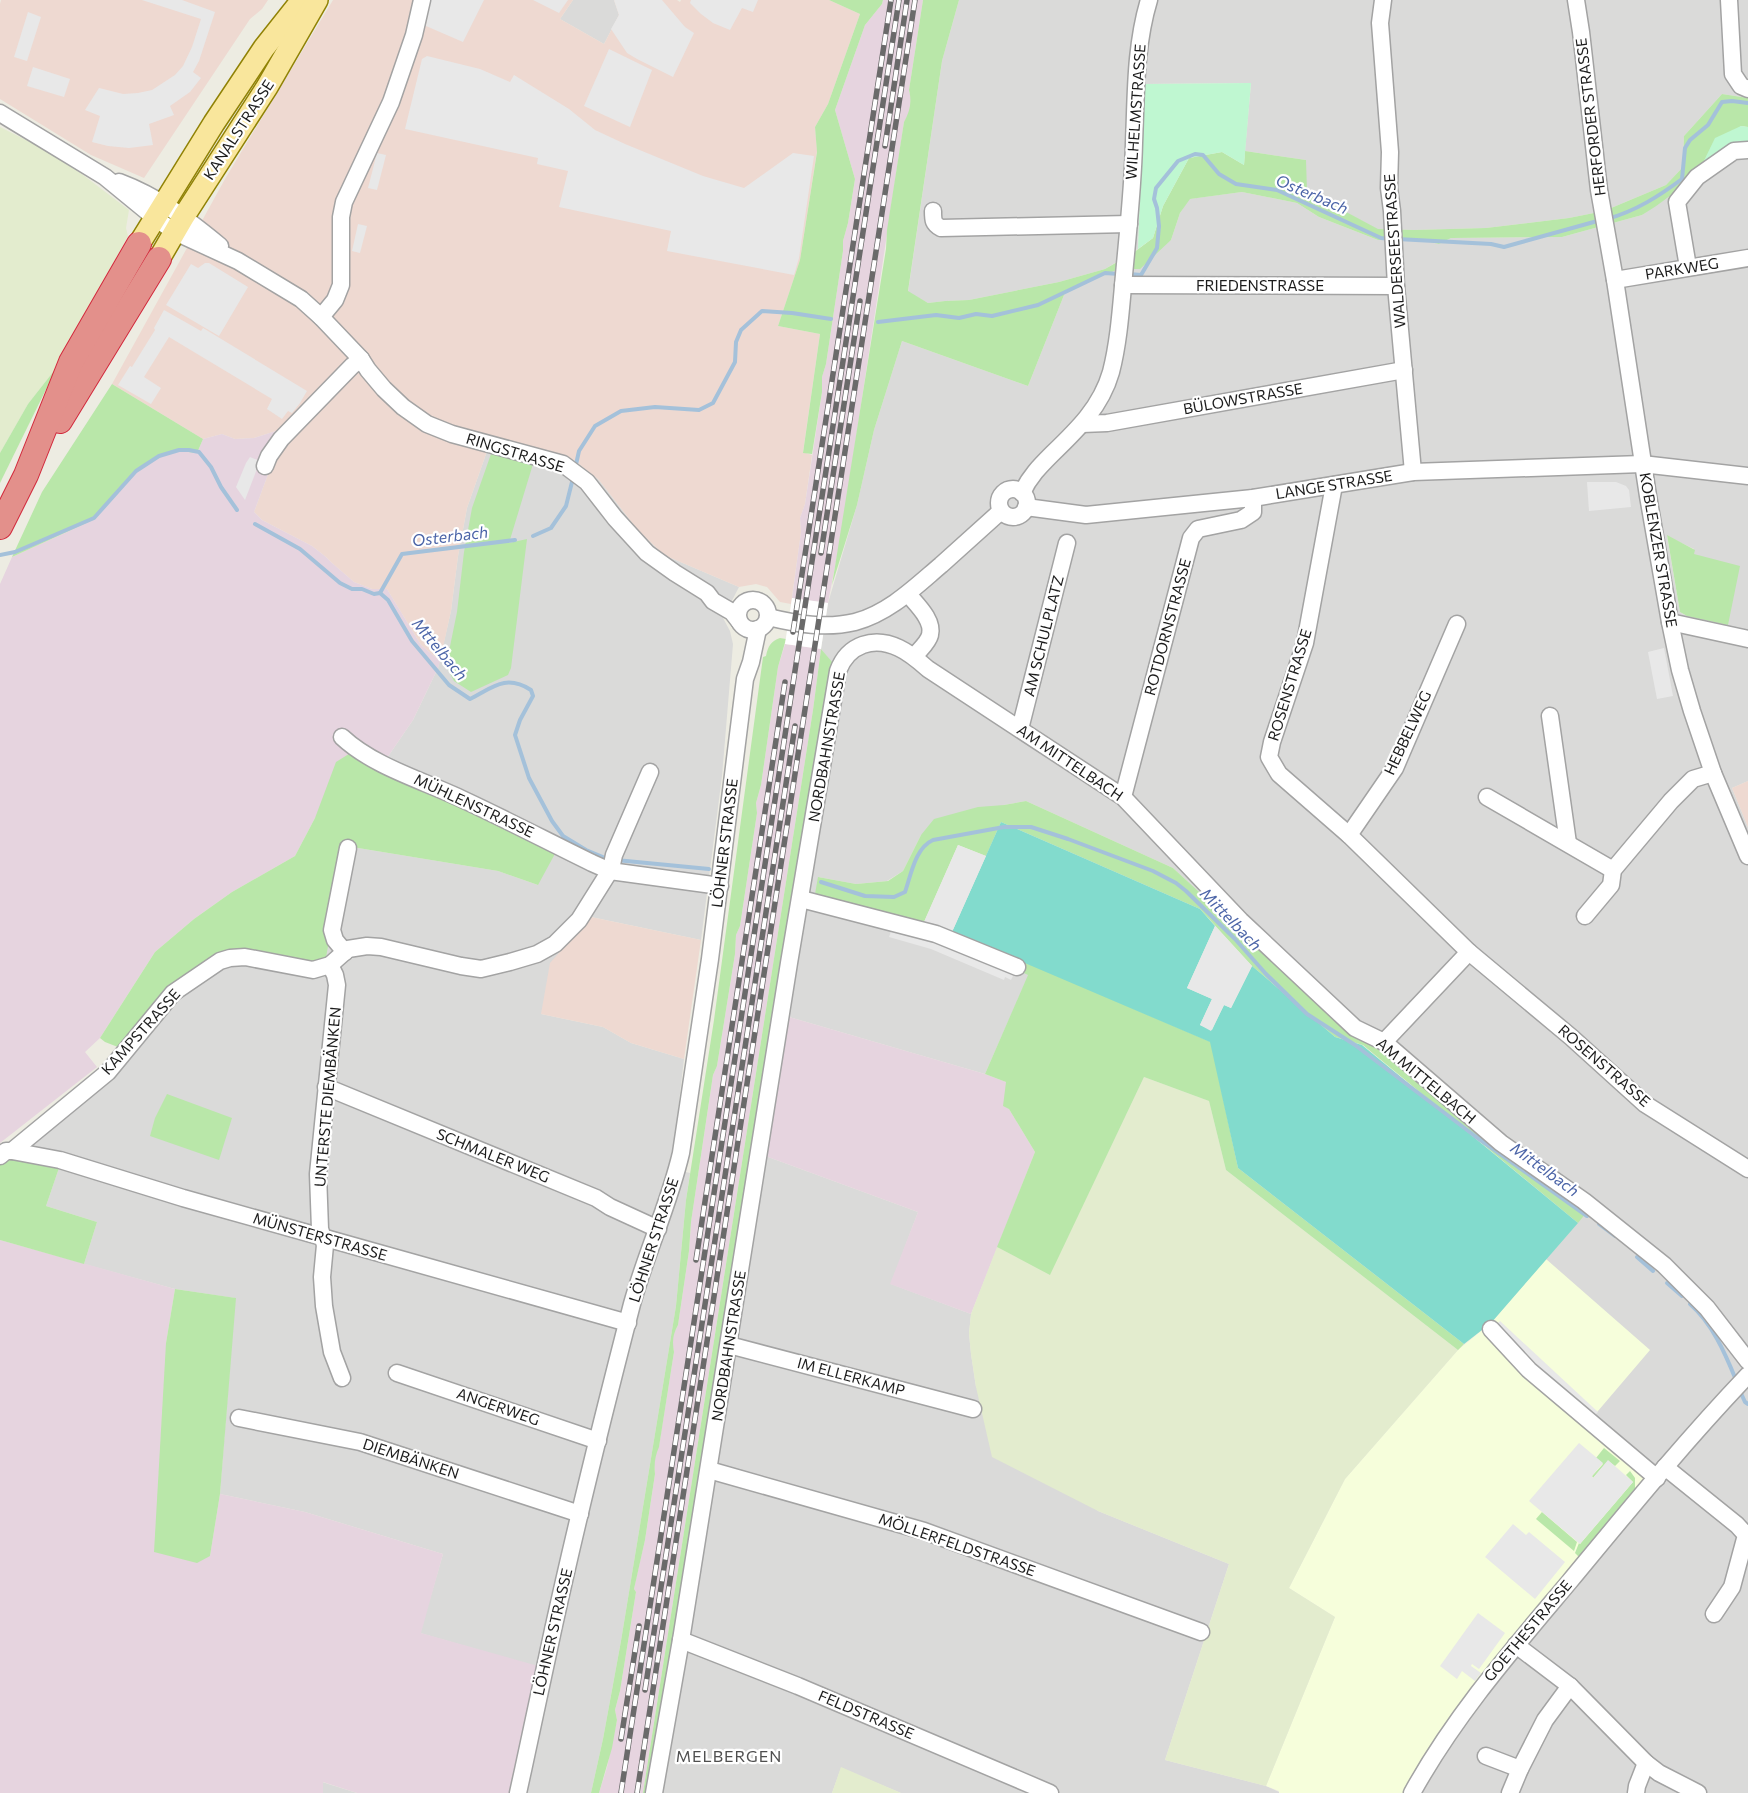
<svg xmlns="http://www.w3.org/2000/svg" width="1748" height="1793" font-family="Commissioner,sans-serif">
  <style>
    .residential { fill: #dadad9; fill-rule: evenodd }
    .commercial { fill: #eed9d1 }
    .industrial { fill: #e6d4df }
    .education { fill: #f6fedb }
    .farmland { fill: #e3ecce }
    .grass { fill: #b9e7a9 }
    .park { fill: #bff7d1 }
    .pitch { fill: #82dbcd }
    .parking { fill: #e8e8e8 }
    .pier { fill: #fff }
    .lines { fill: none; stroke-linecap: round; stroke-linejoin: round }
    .stream { stroke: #a4c1da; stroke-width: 4 }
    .minor-casing { stroke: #a3a3a3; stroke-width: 19 }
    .major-casing { stroke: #908205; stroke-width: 24 }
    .highway-casing { stroke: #d2293c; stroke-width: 26 }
    .minor { stroke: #fff; stroke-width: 16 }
    .major { stroke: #f9e69c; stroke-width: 21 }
    .highway { stroke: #e3908b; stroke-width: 24 }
    .rail-casing { stroke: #6a6a6a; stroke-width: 5.5 }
    .rail { stroke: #fff; stroke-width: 4; stroke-dasharray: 11; stroke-linecap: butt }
    .labels { text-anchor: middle; stroke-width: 4.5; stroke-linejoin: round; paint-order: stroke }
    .street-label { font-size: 15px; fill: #1c1c1c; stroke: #fff }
    .water-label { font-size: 16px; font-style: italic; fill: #4c65a8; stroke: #fff }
    .neighbourhood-label { font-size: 16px; letter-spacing: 1px; fill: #4f4f4f; stroke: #fff }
  </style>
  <rect width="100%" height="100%" fill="#edece2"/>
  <g class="residential">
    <polygon points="573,0 614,0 619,15 604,44 560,19"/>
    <polygon points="959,0 1748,0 1748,98 1722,94 1684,136 1683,167 1666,185 1604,211 1569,218 1486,228 1414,230 1377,229 1306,191 1306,160 1245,151 1251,83 1144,84 1138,249 1105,269 1059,282 969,300 945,301 928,303 908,292 942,61"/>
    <path d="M1748,127V781L1732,788L1748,827V1793H1404L1445,1728L1491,1323L1591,1207L1498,1145L1378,1048L1352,1032L1173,868L1026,801L1004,805L921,835L903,871L887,881L856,884L818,877L886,912L952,932L1025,962L1022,971L1029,974L985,1074L772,1012L833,664L821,649L828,603L857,505L874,430L902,341L1028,386L1066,290L1119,268L1171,240L1180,213L1189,199L1242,192L1297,203L1319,217L1378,240L1416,239L1439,244L1451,238L1562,237L1642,215L1690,180ZM1667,536L1694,549L1685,615L1680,612Z"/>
    <polygon points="492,437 557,454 574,460 599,480 637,529 664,555 739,587 723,618 730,631 733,644 722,776 701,940 591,917 541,1014 603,1027 631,1043 684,1059 675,1137 668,1168 690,1173 686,1200 676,1306 621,1641 603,1739 591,1793 511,1793 538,1667 420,1633 443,1554 305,1512 220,1494 235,1298 175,1289 84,1264 97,1222 46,1206 59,1168 9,1157 123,1049 346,846 498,871 538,885 387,762 387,758 413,720 438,668 451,611 458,556 467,508"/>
    <polygon points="752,1151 918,1212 891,1284 971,1314 969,1333 971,1354 976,1387 1098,1511 1229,1564 1165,1760 1266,1786 1279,1792 1279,1793 901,1793 841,1768 832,1793 648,1793"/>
    <polygon points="322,1782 357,1793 323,1793"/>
  </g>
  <g class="commercial">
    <polygon points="1,0 268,0 262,9 250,19 144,178 91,155 0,99 0,4"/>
    <polygon points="333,0 573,0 560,19 604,44 619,15 614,0 677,0 680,2 681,0 829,0 860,14 828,104 815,127 817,151 800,260 778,326 820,334 803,452 812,455 805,504 800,518 801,532 791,604 780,602 767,587 756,584 739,587 664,555 637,529 599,480 574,460 557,454 492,437 467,508 458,556 451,611 440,661 421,645 387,589 372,589 354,582 332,563 326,557 312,546 262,520 254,512 270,469 279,430 254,438 235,439 222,434 203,439 112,384 225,179"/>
    <polygon points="1748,781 1748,827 1732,788"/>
    <polygon points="591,917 701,940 684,1059 631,1043 603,1027 541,1014 550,963"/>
  </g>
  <g class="industrial">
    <polygon points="883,0 923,0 909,90 911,99 909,113 904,122 842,530 828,603 792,598 801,532 800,518 805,504 822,392 822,377 826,364 843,251 843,241 848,223 855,179 835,110 865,25 882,4"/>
    <polygon points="279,430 270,469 254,512 262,520 312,546 326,557 332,563 354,582 372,589 387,589 421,645 440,661 438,668 413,720 387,758 315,818 295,856 232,892 194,919 155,952 100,1038 85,1052 97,1067 0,1143 0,584 12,557 95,519 136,472 160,457 179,451 197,453 203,439 222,434 235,439 254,438"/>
    <polygon points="785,644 821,649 813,710 643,1793 599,1793 607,1767 617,1720 615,1710 620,1691 636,1592 634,1589 636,1579 645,1540 655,1474 654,1464 655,1455 659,1446 674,1352 672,1342 674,1333 678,1325 689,1251 691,1222 713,1075 717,1066 735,954 736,935 740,926 757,813 756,803 761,785 778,667"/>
    <polygon points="772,1012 985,1074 1006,1082 1009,1109 1035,1152 971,1314 890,1284 918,1212 752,1151"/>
    <polygon points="0,1240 175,1289 166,1343 210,1556 220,1494 305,1512 443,1554 421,1633 538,1666 511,1793 357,1793 323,1782 323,1793 0,1793"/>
  </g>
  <polygon class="education" points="1546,1259 1650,1350 1592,1418 1649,1475 1445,1728 1404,1793 1279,1793 1279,1791 1266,1786 1335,1617 1289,1588 1345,1479 1458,1350 1491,1323"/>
  <g class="farmland">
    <polygon points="0,127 42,148 83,175 129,210 126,228 128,236 57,367 28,404 0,453"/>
    <polygon points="1144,1077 1209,1101 1226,1170 1458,1350 1345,1479 1289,1588 1335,1617 1266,1786 1165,1760 1229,1564 1098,1511 992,1457 976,1387 971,1354 969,1333 971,1314 997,1247 1050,1274"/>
    <polygon points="841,1767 901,1793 832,1793"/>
  </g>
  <g class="grass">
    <polygon points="829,0 883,0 882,4 865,25 835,110 855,179 848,223 843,241 843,251 826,364 822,377 822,392 812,454 803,453 820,334 778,326 800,260 817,152 815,127 828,104 860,14"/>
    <path d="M923,0H959L942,61L908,291L928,303L945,301L969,300L1059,282L1105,269L1133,253L1153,238L1163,206L1189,158L1222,152L1244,165L1245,151L1306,160L1307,191L1378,229L1414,230L1486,228L1569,218L1604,211L1666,185L1683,167L1684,136L1722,94L1748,98V127L1741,126C1711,159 1681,192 1642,215L1562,237L1451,238L1439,244L1416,239L1378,240L1319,217L1297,203L1242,192L1190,199L1180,213L1171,240L1140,269H1119L1066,290L1028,386L902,341L874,430L857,505L832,585L886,249L887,230L904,122C910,111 912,102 909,90Z"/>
    <polygon points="57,367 0,483 0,453 28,404"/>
    <polygon points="112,384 203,439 197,453 179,451 160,457 136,472 95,519 12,557 42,492"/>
    <polygon points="491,454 533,464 509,543 527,539 511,668 508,675 471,692 454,681 446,666 457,612 464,552 472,508"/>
    <polygon points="1667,535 1695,550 1694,554 1740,566 1728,625 1687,616 1680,612"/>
    <path d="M780,638L786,639L778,667L761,785L756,803L757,813L740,926L736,935L735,954L717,1066L713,1075L691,1222L689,1251L678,1325C673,1334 672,1341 674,1352L659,1447C655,1456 654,1464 655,1474L645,1540L634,1589L636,1592L620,1691L615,1710L617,1720L612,1748L599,1793H591L603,1739L621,1641L676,1306L686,1200L714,1020L763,657L766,656C768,646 771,641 780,638Z"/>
    <polygon points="821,649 833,663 772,1012 752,1151 675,1635 648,1793 643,1793 813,710"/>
    <path d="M352,752C426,773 495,805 563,839L538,885L498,871L346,846L325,963L217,958L123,1049L105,1042L100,1038L155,952L194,919L232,892L295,856L315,818L336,762Z"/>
    <polygon points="1026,801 1173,868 1352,1032 1378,1048 1498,1145 1591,1207 1578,1223 1363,1045 1335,1037 1252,966 1200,909 1001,822 986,856 958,845 924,922 815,894 818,877 856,884 888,881 903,871 921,835 934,819 978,807 1004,805"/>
    <polygon points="1025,962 1211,1042 1238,1168 1464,1344 1458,1350 1226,1170 1209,1101 1144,1077 1050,1275 997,1247 1035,1152 1009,1109 1003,1106 1006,1082 985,1074 1028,975 1022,972"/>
    <polygon points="167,1094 232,1118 219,1160 150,1136 155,1118"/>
    <polygon points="6,1158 59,1168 46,1206 97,1222 84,1264 0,1240 0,1163"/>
    <polygon points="175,1289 236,1298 220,1494 210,1556 197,1563 154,1552 166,1343"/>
    <polygon points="1604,1448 1620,1461 1615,1466 1608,1461 1593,1478 1592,1476 1603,1464 1596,1458"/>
    <polygon points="1630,1471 1635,1478 1635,1490 1579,1557 1575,1553 1579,1543 1580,1544 1633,1482 1626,1475"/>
    <polygon points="1542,1512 1577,1542 1574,1551 1536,1519"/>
  </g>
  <g class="park">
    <polygon points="1251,83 1244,165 1222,152 1189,158 1163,206 1153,238 1138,249 1144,84"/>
    <polygon points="1741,126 1748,127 1748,145 1699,171 1715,138"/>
  </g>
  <polygon class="pitch" points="1001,822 1200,909 1215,926 1187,988 1212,999 1200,1025 1212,1030 1224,1005 1231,1008 1252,966 1335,1037 1362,1045 1578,1223 1491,1323 1464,1344 1238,1168 1210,1042 952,932"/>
  <g class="parking">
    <polygon points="142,0 182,0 215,12 199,61 193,72 201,78 190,92 170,106 174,115 149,124 153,145 129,148 108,146 92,142 100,116 85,110 99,88 123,94 138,93 152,90 175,75 183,66 192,47 201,19"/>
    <polygon points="430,0 484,0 463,42 426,26"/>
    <polygon points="533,0 568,0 559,13"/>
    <polygon points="614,0 662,0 685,27 694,33 673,77 637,59 627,53 611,29 619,15"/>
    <polygon points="691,0 758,0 753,12 742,8 730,30 713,23 701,14 690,3"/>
    <polygon points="28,12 41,17 27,61 14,57"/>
    <polygon points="609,49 652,70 630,127 584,106"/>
    <polygon points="427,56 480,69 510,82 514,75 569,109 595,130 625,144 703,176 744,188 793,153 814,156 799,258 794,275 667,251 671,231 559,207 568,171 537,164 538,158 405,129 422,59"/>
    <polygon points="33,67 70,79 64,97 27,86"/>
    <polygon points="377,153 386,155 377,190 368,188"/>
    <polygon points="358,224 367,226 360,253 352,251"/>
    <polygon points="205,263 209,263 248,287 219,336 166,305 191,264 198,268"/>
    <polygon points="164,310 201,331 203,328 307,391 300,403 292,413 288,411 282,419 267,409 272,399 169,337 144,377 161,388 151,404 118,385 130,366 132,367 155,330 154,328"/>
    <polygon points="250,457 260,461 245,500 236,487 246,463"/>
    <polygon points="1616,482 1626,486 1629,490 1631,507 1589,511 1587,482"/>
    <polygon points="1664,648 1673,696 1657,699 1648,652"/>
    <polygon points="958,845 986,856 952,932 924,922"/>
    <polygon points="893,926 934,938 1014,974 1011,980 1005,977 1004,980 931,949 889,937"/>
    <polygon points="1215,926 1252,966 1231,1008 1224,1005 1211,1031 1200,1025 1212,999 1187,988"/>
    <polygon points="1500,1321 1598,1412 1592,1418 1494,1327"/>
    <polygon points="1579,1443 1603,1463 1592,1476 1593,1478 1608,1460 1633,1482 1580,1544 1529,1501"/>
    <polygon points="1513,1524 1526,1535 1529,1532 1565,1562 1535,1599 1485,1557"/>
    <polygon points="1478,1613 1505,1633 1479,1669 1472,1664 1471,1666 1481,1673 1475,1681 1462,1671 1457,1679 1440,1666"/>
  </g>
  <polygon class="pier" points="792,598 828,603 821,649 785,644"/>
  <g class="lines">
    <g class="stream">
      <path d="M1607,219C1636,211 1659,196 1682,179L1685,148L1690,140L1708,125L1722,102L1732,101L1748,103"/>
      <polyline points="1397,239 1491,244 1504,247 1601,220"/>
      <polyline points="1129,274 1141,275 1157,248 1159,226 1157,208 1154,199 1156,188 1178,161 1195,154 1203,155 1219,174 1236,184 1277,190 1381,238 1390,239"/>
      <polyline points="878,322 936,315 959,318 976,314 992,316 1038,305 1105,273 1119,274"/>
      <polyline points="575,469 579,451 595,426 621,411 655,407 699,410 713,403 735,362 736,342 741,330 762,311 792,313 831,319"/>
      <path d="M255,524L300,549L340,583L352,589H362L374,594L380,593L388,600L412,641L449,685L470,699C493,687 506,674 531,690L533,696L520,720L515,735L529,778L552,821L563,836L586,850L610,860"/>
      <polyline points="533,536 551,528 566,506 573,478"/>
      <polyline points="0,555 15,552 94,518 136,471 159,456 179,450 189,450 199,452 211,467 221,487 237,510"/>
      <polyline points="380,593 402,554 515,540"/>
      <polyline points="616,860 709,869"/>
      <path d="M821,882L865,896L894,897L905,892C911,875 915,848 933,840L1004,827H1031L1068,839L1153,871L1176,883L1186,891L1235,939L1266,974L1307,1014L1355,1045L1475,1136L1587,1216"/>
      <polyline points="1599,1224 1615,1236"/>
      <polyline points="1637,1257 1653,1271"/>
      <polyline points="1667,1283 1682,1296"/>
      <path d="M1690,1304C1712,1323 1725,1353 1736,1380"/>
      <polyline points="1740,1391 1745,1402 1748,1404"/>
    </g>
    <defs>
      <g id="minor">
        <polyline points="1383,0 1380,23 1390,152 1389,188 1392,211 1396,286 1413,472"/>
        <polyline points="1576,0 1581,32 1599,190 1615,280 1648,496 1670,622 1680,670 1692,711 1713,773 1748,856"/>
        <polyline points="1729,0 1733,74 1741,86 1748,89"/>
        <polyline points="0,113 105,177 155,218 175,232 238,261 301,299 321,317 361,359 368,370 384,389 403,407 427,424 452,434 563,464 587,482 615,518 647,553 675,573 707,593 713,601 732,612 739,621"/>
        <path d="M119,182C159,197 187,219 220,246"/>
        <path d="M933,211C933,220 933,224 941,228L1129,224"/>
        <polyline points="1688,267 1677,202 1697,177 1734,151 1748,150"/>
        <polyline points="1615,280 1748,258"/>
        <polyline points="1123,285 1396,286"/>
        <polyline points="321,317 335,300 341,285 341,217 344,202 391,102 414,35 422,0"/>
        <polyline points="1082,424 1107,423 1404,370"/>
        <polyline points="265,466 269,456 281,439 352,366 361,359"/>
        <polyline points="1334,485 1305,643 1272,742 1269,757 1279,774 1349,835 1469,952 1571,1037 1645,1104 1748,1169"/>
        <circle cx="1013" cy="503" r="14"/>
        <path d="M1022,493C1029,477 1040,466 1052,454C1077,430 1101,407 1111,372C1119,341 1121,307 1124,275C1128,231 1133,187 1134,143C1136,95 1135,46 1149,0"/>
        <polyline points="1026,507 1086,515 1253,498 1413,472 1642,464 1748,476"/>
        <path d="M908,594C916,604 934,620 930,635C928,643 919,650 914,657"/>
        <circle cx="753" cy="615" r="15"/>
        <path d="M768,617C797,624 826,629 855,622C889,613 915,587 941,565C961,547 981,529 1001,511"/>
        <polyline points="1670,622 1748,639"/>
        <polyline points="1550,716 1568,843"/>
        <polyline points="1020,729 1067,543"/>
        <path d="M342,737C374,767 425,781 464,800C507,820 549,842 592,863L610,871L720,886"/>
        <polyline points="1123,797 1191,538 1198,529 1241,520 1253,512 1253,498"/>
        <polyline points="1487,797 1613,870"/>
        <polyline points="1349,835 1395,768 1457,624"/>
        <polyline points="801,899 936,934 1017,967"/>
        <polyline points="1585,916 1611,885 1613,870 1671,801 1693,779 1713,773"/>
        <polyline points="345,952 335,940 332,930 348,848"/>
        <polyline points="330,965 335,975 337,985 318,1174 320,1229 325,1245 322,1277 324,1306 332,1352 342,1378"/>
        <polyline points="1384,1042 1469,952"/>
        <polyline points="326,1087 596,1198 610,1207 658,1229"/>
        <polyline points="12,1151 60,1160 183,1198 628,1323"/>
        <polyline points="0,1156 6,1151 12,1151 108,1072 173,993 220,961 230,958 245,957 313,970 330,965 348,949 367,946 381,947 461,966 481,969 510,962 537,954 555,944 579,920 611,869 614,855 650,772"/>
        <polyline points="1491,1329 1529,1370 1657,1478"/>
        <polyline points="729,1345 973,1409"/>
        <polyline points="397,1373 598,1441"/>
        <polyline points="239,1418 360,1442 580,1514"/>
        <polyline points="1665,1467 1737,1525 1746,1535 1732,1587 1714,1614"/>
        <polyline points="709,1470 924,1531 1201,1632"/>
        <polyline points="681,1640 798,1686 1050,1793"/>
        <polyline points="1516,1645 1570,1686 1646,1763 1659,1773 1698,1793"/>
        <polyline points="1486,1756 1520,1769"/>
        <path d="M518,1793C530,1739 541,1685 553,1630C577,1521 604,1412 632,1304C646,1253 669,1205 681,1153L710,959L745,679L751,662L758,629"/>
        <path d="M654,1793L681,1640L789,963L838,671C848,644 874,636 899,648C910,653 919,661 928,669L1123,797L1241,921L1355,1028L1384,1042L1501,1143L1584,1201L1664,1265L1707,1308L1748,1361"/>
        <path d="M1412,1793C1455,1715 1513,1649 1570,1581C1628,1511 1685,1441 1748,1375"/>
        <polyline points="1510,1793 1520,1769 1545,1720 1570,1686"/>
        <polyline points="1636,1793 1637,1786 1646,1763"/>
      </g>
      <g id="major">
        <polyline points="139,244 214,123 264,48 302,0"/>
        <polyline points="159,259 184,216 267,87 317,0"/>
      </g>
      <g id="highway">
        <polyline points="60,421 159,259"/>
        <polyline points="0,527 26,475 71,362 139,244"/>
      </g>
    </defs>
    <use href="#minor" class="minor-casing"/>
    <use href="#major" class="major-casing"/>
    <use href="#highway" class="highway-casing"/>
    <use href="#minor" class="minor"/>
    <use href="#major" class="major"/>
    <use href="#highway" class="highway"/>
    <defs>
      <g id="rail">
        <polyline points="885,146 907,0"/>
        <polyline points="821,553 860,301"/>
        <polyline points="793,632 891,0"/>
        <polyline points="696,1260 785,682"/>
        <polyline points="645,1690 795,726"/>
        <polyline points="621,1739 639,1626"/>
        <polyline points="621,1793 899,0"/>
        <polyline points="637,1793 915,0"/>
      </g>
    </defs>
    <use href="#rail" class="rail-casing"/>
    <use href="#rail" class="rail"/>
  </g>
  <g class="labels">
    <g class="street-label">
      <text transform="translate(1136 112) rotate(-86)" y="5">WILHELMSTRASSE</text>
      <text transform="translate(1591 117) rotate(-97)" y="5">HERFORDER STRASSE</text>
      <text transform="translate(239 130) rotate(-57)" y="5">KANALSTRASSE</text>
      <text transform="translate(1395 251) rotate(-94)" y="5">WALDERSEESTRASSE</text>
      <text transform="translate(1682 269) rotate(-9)" y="5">PARKWEG</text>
      <text x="1260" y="291">FRIEDENSTRASSE</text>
      <text transform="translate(1243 399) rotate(-10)" y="5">BÜLOWSTRASSE</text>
      <text transform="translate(515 453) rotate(17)" y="5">RINGSTRASSE</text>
      <text transform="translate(1334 485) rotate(-9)" y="5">LANGE STRASSE</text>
      <text transform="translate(1658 550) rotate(80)" y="5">KOBLENZER STRASSE</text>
      <text transform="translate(1168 627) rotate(-75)" y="5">ROTDORNSTRASSE</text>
      <text transform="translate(1044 636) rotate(-76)" y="5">AM SCHULPLATZ</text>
      <text transform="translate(1290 685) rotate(-73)" y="5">ROSENSTRASSE</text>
      <text transform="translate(1408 733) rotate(-65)" y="5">HEBBELWEG</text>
      <text transform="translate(827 747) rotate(-80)" y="5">NORDBAHNSTRASSE</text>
      <text transform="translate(1070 763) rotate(34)" y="5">AM MITTELBACH</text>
      <text transform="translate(474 806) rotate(25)" y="5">MÜHLENSTRASSE</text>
      <text transform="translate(725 843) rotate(-83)" y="5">LÖHNER STRASSE</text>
      <text transform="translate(141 1032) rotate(-48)" y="5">KAMPSTRASSE</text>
      <text transform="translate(1604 1066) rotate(41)" y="5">ROSENSTRASSE</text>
      <text transform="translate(1426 1081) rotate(40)" y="5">AM MITTELBACH</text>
      <text transform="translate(328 1097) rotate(-85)" y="5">UNTERSTE DIEMBÄNKEN</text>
      <text transform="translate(493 1156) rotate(22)" y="5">SCHMALER WEG</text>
      <text transform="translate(320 1237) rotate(16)" y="5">MÜNSTERSTRASSE</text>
      <text transform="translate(654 1240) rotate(-72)" y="5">LÖHNER STRASSE</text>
      <text transform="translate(729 1346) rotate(-81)" y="5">NORDBAHNSTRASSE</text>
      <text transform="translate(851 1377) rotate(15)" y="5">IM ELLERKAMP</text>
      <text transform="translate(498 1407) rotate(19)" y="5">ANGERWEG</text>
      <text transform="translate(411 1459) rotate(18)" y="5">DIEMBÄNKEN</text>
      <text transform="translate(957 1545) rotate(19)" y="5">MÖLLERFELDSTRASSE</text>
      <text transform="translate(1528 1631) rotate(-50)" y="5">GOETHESTRASSE</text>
      <text transform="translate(553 1632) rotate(-77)" y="5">LÖHNER STRASSE</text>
      <text transform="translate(866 1715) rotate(23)" y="5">FELDSTRASSE</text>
    </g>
    <g class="water-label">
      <text transform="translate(1312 194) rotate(23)" y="6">Osterbach</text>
      <text transform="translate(450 536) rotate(-7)" y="6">Osterbach</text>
      <text transform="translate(440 649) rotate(50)" y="6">Mttelbach</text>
      <text transform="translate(1231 919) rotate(46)" y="6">Mittelbach</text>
      <text transform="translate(1545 1169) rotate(36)" y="6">Mittelbach</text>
    </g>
    <g class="neighbourhood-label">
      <text x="729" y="1762">MELBERGEN</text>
    </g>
  </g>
</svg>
